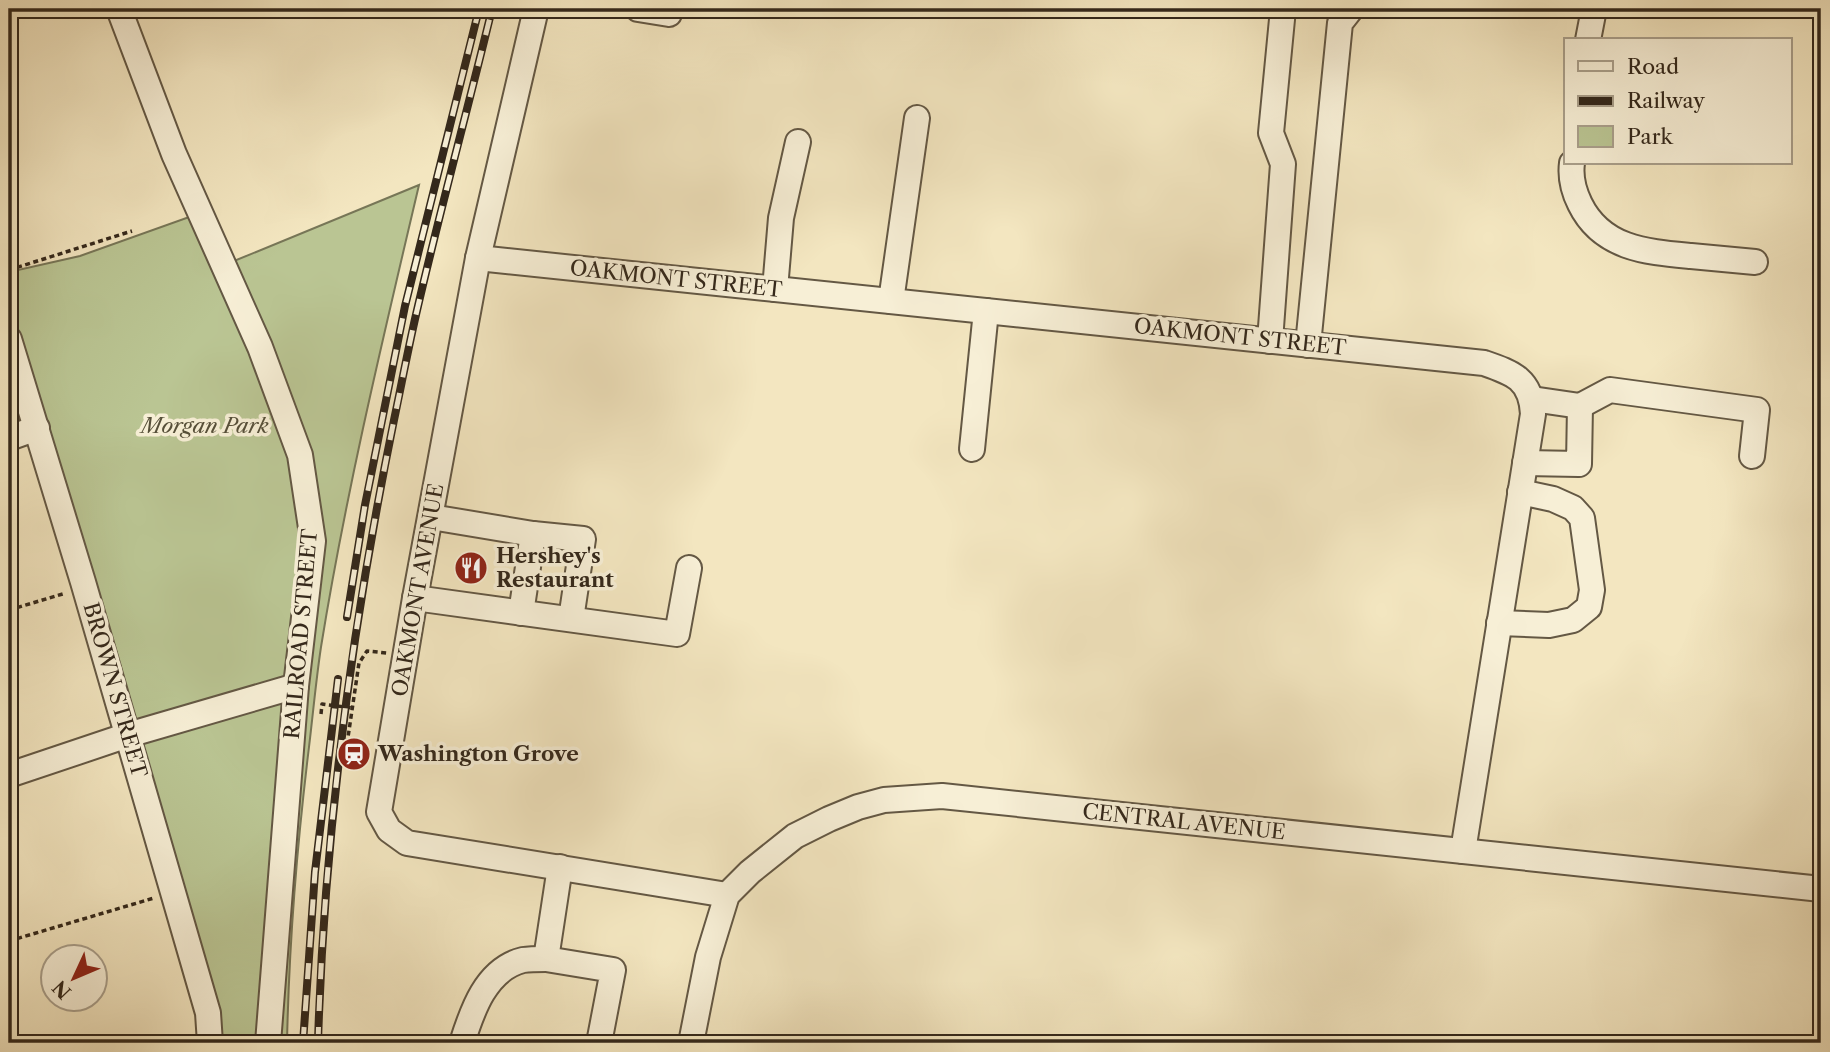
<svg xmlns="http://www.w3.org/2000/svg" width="1830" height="1052" font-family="'Libre Caslon Text',serif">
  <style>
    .green { fill: #bac593; stroke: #777657; stroke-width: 2 }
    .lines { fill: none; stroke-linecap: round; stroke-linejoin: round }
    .minor-casing { stroke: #645844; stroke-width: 28 }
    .path { stroke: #34281b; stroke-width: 3.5; stroke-dasharray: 5 3.5; stroke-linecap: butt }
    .minor { stroke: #f7efd6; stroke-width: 24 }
    .rail-casing { stroke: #34281b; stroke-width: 8 }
    .rail { stroke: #f7efd6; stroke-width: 5; stroke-dasharray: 16; stroke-linecap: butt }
    .labels { text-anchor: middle; stroke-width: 7; stroke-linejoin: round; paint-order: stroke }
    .street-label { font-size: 21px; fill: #34281b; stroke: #f7efd6 }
    .park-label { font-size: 21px; font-style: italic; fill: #564f39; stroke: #f7efd6 }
    .poi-label { font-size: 21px; font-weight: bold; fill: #34281b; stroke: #f7efd6; text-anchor: start }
  </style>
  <rect width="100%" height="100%" fill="#f3e6c0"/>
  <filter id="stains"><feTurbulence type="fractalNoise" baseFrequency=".00286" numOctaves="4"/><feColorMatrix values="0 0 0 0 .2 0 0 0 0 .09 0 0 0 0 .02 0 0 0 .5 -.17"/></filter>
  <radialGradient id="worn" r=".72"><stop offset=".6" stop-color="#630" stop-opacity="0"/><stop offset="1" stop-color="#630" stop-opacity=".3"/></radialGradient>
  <path class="green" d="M419,185C383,338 346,492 321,647C316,680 313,714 309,747C297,845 289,944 287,1043H219L135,740L9,319V272L80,256L192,216L217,268Z"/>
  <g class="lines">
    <defs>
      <g id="minor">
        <polyline points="119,9 174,154 260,347 300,455 313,541 296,686 268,1043"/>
        <polyline points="536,9 478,258 415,598 379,812 389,830 407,843 727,895"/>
        <polyline points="638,9 669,14 670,9"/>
        <polyline points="1588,40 1594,9"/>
        <path d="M1572,163C1570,178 1573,190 1580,204C1602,249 1647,252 1691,256C1712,258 1734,260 1755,262"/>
        <path d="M478,258L1484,363C1513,373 1531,379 1533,414L1463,851"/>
        <polyline points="775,289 781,218 798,142"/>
        <polyline points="891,301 917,118"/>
        <polyline points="9,339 83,582 208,1013 210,1043"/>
        <polyline points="1270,341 1283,164 1271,133 1283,9"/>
        <polyline points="1308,345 1340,23 1351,9"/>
        <polyline points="1580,406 1610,390 1757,410 1752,456"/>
        <polyline points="9,438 37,428"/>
        <polyline points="972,449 986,311"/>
        <polyline points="1525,463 1579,464 1580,406 1532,399"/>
        <polyline points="431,517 533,534"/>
        <polyline points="415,598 677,634 689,568"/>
        <polyline points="521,613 533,534 583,539 571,619"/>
        <polyline points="1499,623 1549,625 1573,620 1589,607 1592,590 1582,518 1573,508 1553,499 1520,492"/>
        <polyline points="9,775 128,735 296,686"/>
        <polyline points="560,867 546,959 613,970 599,1043"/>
        <path d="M462,1043C472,1011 486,969 523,960C530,959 539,959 546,959"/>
        <polyline points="691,1043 708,957 727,895 750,872 795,836 829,819 858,807 884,800 942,796 1821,889"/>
      </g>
    </defs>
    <use href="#minor" class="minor-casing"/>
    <g class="path">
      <polyline points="9,270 132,231"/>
      <polyline points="9,610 66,593"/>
      <polyline points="321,714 322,704 353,708"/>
      <polyline points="347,744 359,663 367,651 387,653"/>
      <polyline points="9,941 154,898"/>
    </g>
    <use href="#minor" class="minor"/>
    <defs>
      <g id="rail">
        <polyline points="347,617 365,505 405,306 479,9"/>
        <polyline points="303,1043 315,872 338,679"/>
        <path d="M318,1043C324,833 352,626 394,420C402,382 409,344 418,306C441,207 468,108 492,9"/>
      </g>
    </defs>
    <use href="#rail" class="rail-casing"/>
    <use href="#rail" class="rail"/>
  </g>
  <defs>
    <symbol id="restaurant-disc" viewBox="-11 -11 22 22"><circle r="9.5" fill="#8f2418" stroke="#f7efd6"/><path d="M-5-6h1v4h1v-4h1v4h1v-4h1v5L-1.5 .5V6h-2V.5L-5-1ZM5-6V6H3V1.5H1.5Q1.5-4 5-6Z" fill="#fff"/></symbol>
    <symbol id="station-disc" viewBox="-11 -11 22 22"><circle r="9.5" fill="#8f2418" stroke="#f7efd6"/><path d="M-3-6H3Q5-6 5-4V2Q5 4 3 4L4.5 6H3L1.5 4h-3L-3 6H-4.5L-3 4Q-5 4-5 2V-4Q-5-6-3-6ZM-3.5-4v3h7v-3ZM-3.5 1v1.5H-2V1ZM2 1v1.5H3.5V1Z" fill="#fff"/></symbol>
  </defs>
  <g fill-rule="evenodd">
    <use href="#restaurant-disc" x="452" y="549" width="38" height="38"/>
    <use href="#station-disc" x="335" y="735" width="38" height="38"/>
  </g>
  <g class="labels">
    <g class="street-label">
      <text transform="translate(676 279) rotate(6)" y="7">OAKMONT STREET</text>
      <text transform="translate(1240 337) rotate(6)" y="7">OAKMONT STREET</text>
      <text transform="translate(418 590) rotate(-80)" y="7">OAKMONT AVENUE</text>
      <text transform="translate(301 634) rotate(-85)" y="7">RAILROAD STREET</text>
      <text transform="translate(115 690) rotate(74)" y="7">BROWN STREET</text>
      <text transform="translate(1184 822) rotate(6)" y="7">CENTRAL AVENUE</text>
    </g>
    <g class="park-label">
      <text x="205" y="433">Morgan Park</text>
    </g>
    <g class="poi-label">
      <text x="496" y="563">Hershey's<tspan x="496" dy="24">Restaurant</tspan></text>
      <text x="378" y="761">Washington Grove</text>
    </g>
  </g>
  <rect width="1830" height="1052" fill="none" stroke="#f3e6c0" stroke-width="35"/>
  <rect x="10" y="10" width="1809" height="1031" fill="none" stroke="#34281b" stroke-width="3.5"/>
  <rect x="18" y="18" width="1795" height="1017" fill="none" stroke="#34281b" stroke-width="2"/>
  <rect x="1564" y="38" width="228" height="126" fill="#f7efd6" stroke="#a99f8b" stroke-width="2"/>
  <rect x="1578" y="61" width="35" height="10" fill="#f7efd6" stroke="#a99f8b" stroke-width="2"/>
  <text x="1627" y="74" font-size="21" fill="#34281b">Road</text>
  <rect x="1578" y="96" width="35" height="10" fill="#34281b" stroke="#a99f8b" stroke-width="2"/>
  <text x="1627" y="108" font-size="21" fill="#34281b">Railway</text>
  <rect x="1578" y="126" width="35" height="21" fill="#bac593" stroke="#a99f8b" stroke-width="2"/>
  <text x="1627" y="144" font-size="21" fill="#34281b">Park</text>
  <g transform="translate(74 978) rotate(226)"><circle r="33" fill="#f7efd6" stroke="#a99f8b" stroke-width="2"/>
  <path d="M0-5L12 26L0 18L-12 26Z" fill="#8f2418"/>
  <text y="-10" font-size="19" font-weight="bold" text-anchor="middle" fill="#34281b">N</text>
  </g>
  <rect width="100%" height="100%" filter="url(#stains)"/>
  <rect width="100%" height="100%" fill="url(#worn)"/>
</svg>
